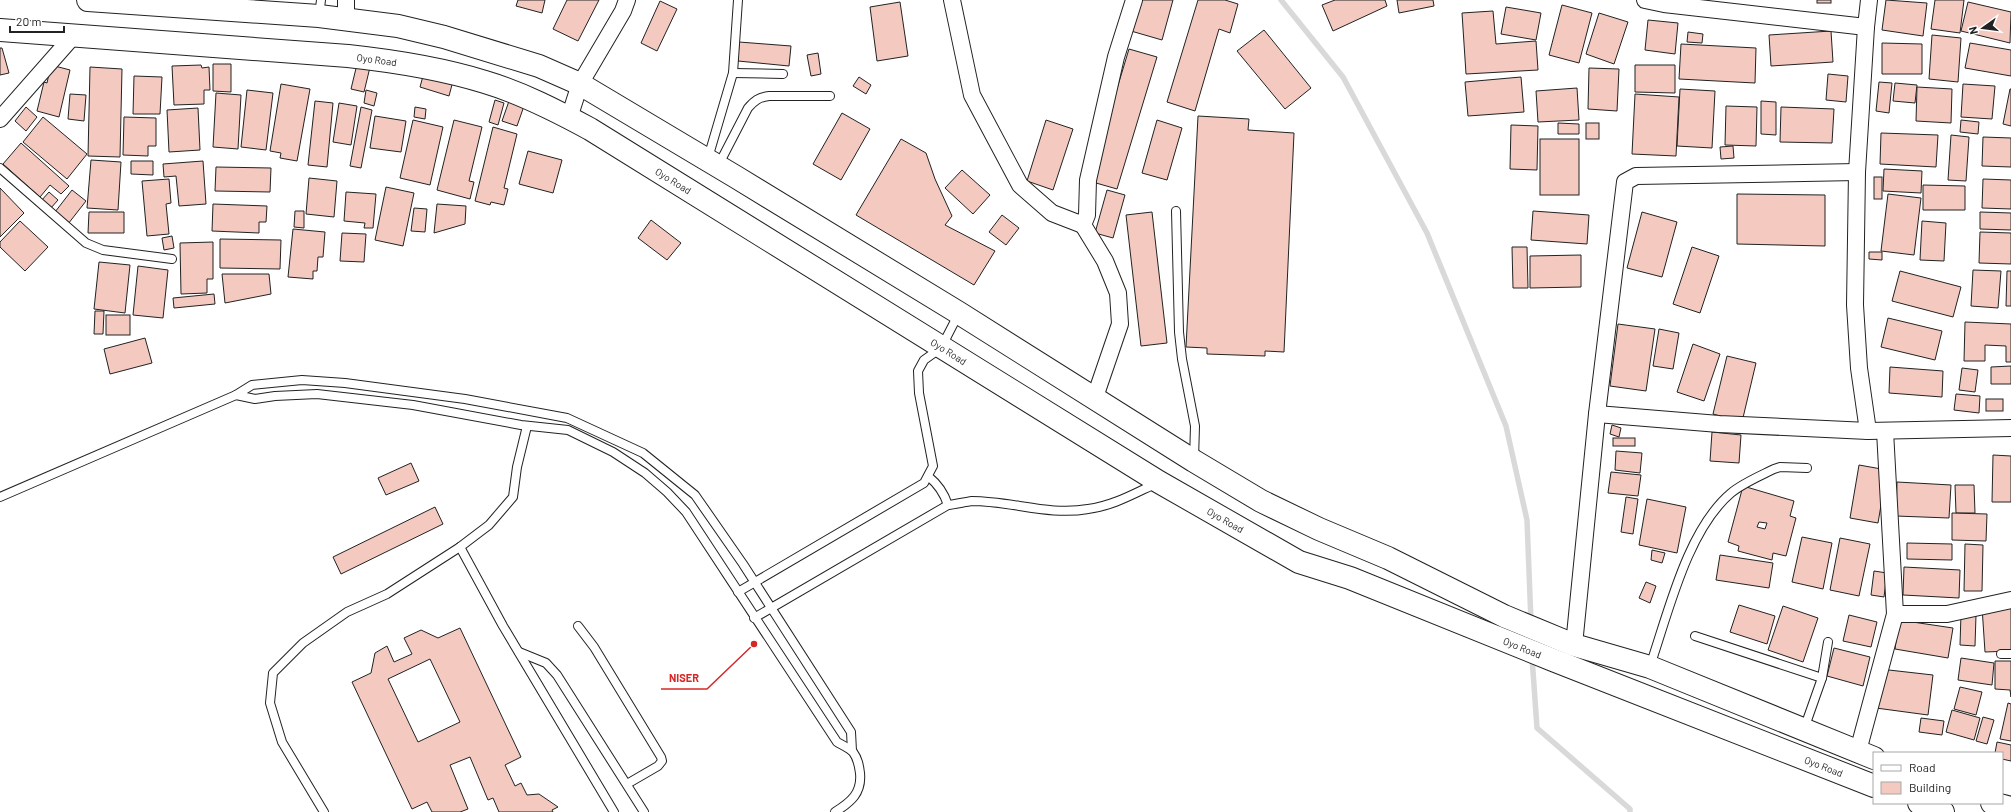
<svg xmlns="http://www.w3.org/2000/svg" width="2011" height="812" font-family="Barlow,sans-serif">
  <style>
    .lines { fill: none; stroke-linecap: round; stroke-linejoin: round }
    .stream { stroke: #d9d9d9; stroke-width: 5.5 }
    .building { fill: #f3c9c0; stroke: #222; fill-rule: evenodd }
    .lane-casing { stroke: #222; stroke-width: 10 }
    .street-casing { stroke: #222; stroke-width: 18 }
    .highway-casing { stroke: #222; stroke-width: 24 }
    .lane { stroke: #fff; stroke-width: 8 }
    .street { stroke: #fff; stroke-width: 16 }
    .highway { stroke: #fff; stroke-width: 22 }
    .labels { text-anchor: middle; stroke-width: 3; stroke-linejoin: round; paint-order: stroke }
    .street-label { font-size: 10px; fill: #222; stroke: #fff }
    .leader { fill: none; stroke: #d62828; stroke-width: 1.5 }
    .callout-dot { fill: #d62828; stroke: #fff; stroke-width: 1.5 }
    .callout-label { font-size: 11px; text-anchor: middle; font-weight: bold; fill: #d62828; stroke: #fff; stroke-width: 3; stroke-linejoin: round; paint-order: stroke }
  </style>
  <rect width="100%" height="100%" fill="#fff"/>
  <g class="lines">
    <g class="stream">
      <polyline points="1281,0 1343,77 1427,233 1506,426 1527,520 1531,622"/>
      <polyline points="1532,657 1537,728 1630,809 1630,812"/>
    </g>
  </g>
  <g class="building">
    <polygon points="518,0 545,0 542,13 516,6"/>
    <polygon points="567,0 599,0 578,41 553,29"/>
    <polygon points="1139,0 1173,0 1162,40 1131,31"/>
    <polygon points="1198,0 1225,0 1238,4 1230,33 1219,29 1195,111 1167,102"/>
    <polygon points="1335,0 1385,0 1387,6 1333,31 1322,5"/>
    <polygon points="1397,0 1433,0 1434,6 1399,13"/>
    <rect x="1817" y="0" width="14" height="3"/>
    <polygon points="1886,0 1927,3 1923,36 1882,30"/>
    <polygon points="1935,0 1964,0 1960,33 1931,29"/>
    <polygon points="660,1 677,9 657,51 641,43"/>
    <polygon points="900,2 908,56 877,61 870,7"/>
    <polygon points="1968,2 2011,12 2010,43 1961,31"/>
    <polygon points="1562,5 1592,13 1579,63 1549,55"/>
    <polygon points="1506,7 1541,13 1536,40 1501,34"/>
    <polygon points="1493,11 1496,44 1536,41 1538,70 1466,74 1462,13"/>
    <polygon points="1599,13 1628,22 1614,64 1586,54"/>
    <polygon points="1648,20 1678,23 1675,54 1645,50"/>
    <polygon points="1264,30 1311,88 1285,109 1237,51"/>
    <polygon points="1831,31 1833,62 1771,66 1769,35"/>
    <polygon points="1688,32 1703,34 1702,43 1687,42"/>
    <polygon points="1932,35 1961,38 1958,82 1929,79"/>
    <polygon points="739,42 791,46 789,66 738,61"/>
    <polygon points="1882,43 1922,44 1922,74 1882,74"/>
    <polygon points="1970,43 2011,50 2011,76 1965,68"/>
    <polygon points="1681,44 1756,48 1755,83 1679,79"/>
    <polygon points="0,48 2,48 9,73 0,75"/>
    <polygon points="1129,49 1157,57 1117,189 1089,181"/>
    <polygon points="818,53 821,74 811,76 807,55"/>
    <polygon points="358,60 371,63 364,92 351,89"/>
    <polygon points="213,64 231,64 231,92 213,91"/>
    <polygon points="51,65 70,70 59,117 37,111 44,82 47,83"/>
    <polygon points="201,65 202,68 209,67 210,90 204,90 204,104 174,105 172,66"/>
    <polygon points="1635,65 1675,65 1675,93 1635,92"/>
    <polygon points="90,67 122,69 120,157 88,156"/>
    <polygon points="1589,68 1619,69 1617,111 1588,109"/>
    <polygon points="1828,74 1848,76 1846,102 1826,100"/>
    <polygon points="134,76 162,77 160,114 133,114"/>
    <polygon points="423,76 453,81 449,96 420,87"/>
    <polygon points="859,77 871,85 866,94 853,86"/>
    <polygon points="1521,77 1524,112 1468,116 1465,82"/>
    <polygon points="1879,82 1892,83 1889,113 1876,111"/>
    <polygon points="1895,83 1917,85 1915,103 1893,101"/>
    <polygon points="281,84 310,89 297,161 280,158 281,153 270,151"/>
    <polygon points="1963,84 1995,86 1992,119 1961,117"/>
    <polygon points="1917,87 1952,89 1951,123 1916,121"/>
    <polygon points="1577,88 1579,120 1538,122 1536,91"/>
    <polygon points="1680,89 1715,91 1712,148 1677,146"/>
    <polygon points="2010,89 2011,89 2011,126 2003,124"/>
    <polygon points="247,90 273,93 266,150 241,147"/>
    <polygon points="366,90 377,93 374,106 364,103"/>
    <polygon points="216,93 241,95 238,149 213,147"/>
    <polygon points="70,94 86,95 84,121 68,119"/>
    <polygon points="1635,94 1679,97 1676,156 1632,154"/>
    <polygon points="495,100 504,103 498,125 489,122"/>
    <polygon points="315,101 333,103 327,167 308,165"/>
    <polygon points="509,101 524,106 517,126 502,121"/>
    <polygon points="1761,101 1776,102 1776,135 1761,134"/>
    <polygon points="339,103 357,106 351,145 333,142"/>
    <polygon points="1726,106 1757,107 1756,146 1725,145"/>
    <polygon points="26,107 37,117 26,131 15,121"/>
    <polygon points="361,107 372,110 361,168 350,166"/>
    <polygon points="415,107 426,109 425,119 414,117"/>
    <polygon points="1781,107 1834,109 1832,143 1780,142"/>
    <polygon points="198,108 200,150 169,152 167,110"/>
    <polygon points="842,113 870,129 841,180 813,164"/>
    <polygon points="375,116 406,121 401,152 370,148"/>
    <polygon points="1198,116 1249,119 1248,130 1294,133 1284,352 1265,351 1265,356 1207,354 1207,348 1186,347"/>
    <polygon points="43,117 87,154 67,179 23,142"/>
    <polygon points="124,117 156,118 156,146 148,146 148,156 123,155"/>
    <polygon points="413,120 443,127 430,185 400,178"/>
    <polygon points="454,120 482,127 469,181 474,182 470,199 437,190"/>
    <polygon points="1046,120 1073,129 1053,190 1027,181"/>
    <polygon points="1157,120 1182,128 1167,180 1142,173"/>
    <polygon points="1961,120 1979,122 1978,134 1960,132"/>
    <polygon points="1558,123 1579,124 1579,134 1558,134"/>
    <rect x="1586" y="123" width="13" height="16"/>
    <polygon points="1511,125 1538,126 1537,170 1510,169"/>
    <polygon points="493,127 517,134 504,188 508,189 504,205 491,202 490,205 475,201"/>
    <polygon points="1881,133 1938,135 1936,167 1880,164"/>
    <polygon points="1951,135 1969,137 1966,181 1948,180"/>
    <polygon points="1983,137 2011,138 2011,167 1982,166"/>
    <polygon points="901,139 926,153 935,179 952,216 945,225 995,251 974,285 856,215"/>
    <rect x="1540" y="139" width="39" height="56"/>
    <polygon points="21,143 69,186 61,194 50,185 40,197 3,164"/>
    <polygon points="1733,146 1734,158 1721,159 1720,147"/>
    <polygon points="528,151 562,160 553,193 519,184"/>
    <polygon points="91,160 121,162 118,210 87,208"/>
    <polygon points="131,161 153,161 153,175 131,174"/>
    <polygon points="203,161 206,204 179,206 176,176 164,177 163,164"/>
    <polygon points="216,167 271,168 270,192 215,191"/>
    <polygon points="1884,169 1922,171 1921,193 1883,191"/>
    <polygon points="962,170 990,195 973,214 945,188"/>
    <rect x="1874" y="177" width="8" height="22"/>
    <polygon points="309,178 337,181 334,217 306,214"/>
    <polygon points="169,179 171,203 166,204 169,234 147,236 142,181"/>
    <polygon points="1983,179 2011,180 2011,209 1982,208"/>
    <polygon points="1923,185 1965,186 1965,210 1923,210"/>
    <polygon points="386,187 414,193 403,246 375,240"/>
    <polygon points="0,188 24,213 0,237"/>
    <polygon points="72,190 86,201 68,224 55,212"/>
    <polygon points="1107,190 1125,195 1113,238 1095,233"/>
    <polygon points="49,192 58,200 50,209 41,201"/>
    <polygon points="346,192 376,194 373,228 364,228 365,223 344,221"/>
    <polygon points="1737,194 1825,195 1825,246 1737,244"/>
    <polygon points="1888,194 1921,198 1914,255 1881,251"/>
    <polygon points="213,204 267,206 266,222 259,222 259,233 212,231"/>
    <polygon points="437,204 466,206 465,224 434,233"/>
    <polygon points="414,208 427,209 425,232 411,231"/>
    <polygon points="295,211 304,211 304,228 294,227"/>
    <polygon points="1533,211 1589,215 1587,244 1531,240"/>
    <polygon points="89,212 124,212 124,233 88,233"/>
    <polygon points="1152,212 1167,343 1141,346 1126,215"/>
    <polygon points="1642,212 1677,222 1662,277 1627,268"/>
    <polygon points="1980,212 2011,213 2011,230 1980,229"/>
    <polygon points="1002,215 1019,228 1006,245 989,232"/>
    <polygon points="651,220 681,243 667,260 638,238"/>
    <polygon points="20,221 48,247 25,271 0,247 0,242"/>
    <polygon points="1922,221 1946,223 1944,261 1920,260"/>
    <polygon points="293,229 325,232 323,257 318,257 317,271 313,271 313,279 288,277"/>
    <polygon points="1980,232 2011,233 2011,264 1979,263"/>
    <polygon points="342,233 366,234 364,262 340,261"/>
    <polygon points="172,236 174,248 164,250 162,238"/>
    <polygon points="220,239 281,240 280,269 220,268"/>
    <polygon points="213,242 213,279 207,279 207,293 181,294 180,243"/>
    <polygon points="1512,247 1527,247 1528,288 1513,288"/>
    <polygon points="1692,247 1719,256 1700,313 1673,304"/>
    <polygon points="1869,252 1882,252 1882,260 1869,259"/>
    <polygon points="1581,255 1581,287 1530,288 1530,256"/>
    <polygon points="99,262 130,265 125,313 94,309"/>
    <polygon points="138,266 168,270 163,318 133,315"/>
    <polygon points="1973,270 2001,271 1998,308 1971,306"/>
    <polygon points="1900,271 1961,287 1953,317 1892,301"/>
    <polygon points="2007,271 2011,271 2011,306 2006,306"/>
    <polygon points="222,274 269,274 271,294 225,303"/>
    <polygon points="214,294 215,304 174,308 173,298"/>
    <polygon points="95,311 104,311 103,334 94,334"/>
    <rect x="106" y="315" width="24" height="20"/>
    <polygon points="1888,318 1942,331 1935,360 1881,347"/>
    <polygon points="1965,322 2011,324 2011,362 2006,362 2006,346 1985,345 1985,361 1964,361"/>
    <polygon points="1618,324 1655,329 1646,391 1610,386"/>
    <polygon points="1659,329 1679,333 1673,369 1653,366"/>
    <polygon points="145,338 152,363 110,374 104,349"/>
    <polygon points="1693,344 1720,354 1704,401 1677,392"/>
    <polygon points="1727,356 1756,363 1742,422 1713,414"/>
    <polygon points="2011,366 2011,384 1991,384 1991,367"/>
    <polygon points="1890,367 1943,371 1942,397 1889,393"/>
    <polygon points="1962,368 1978,370 1975,392 1959,390"/>
    <polygon points="1956,394 1980,396 1979,413 1954,410"/>
    <rect x="1986" y="399" width="17" height="12"/>
    <polygon points="1612,425 1621,428 1619,437 1610,434"/>
    <polygon points="1712,432 1741,435 1739,463 1710,461"/>
    <rect x="1613" y="438" width="22" height="8"/>
    <polygon points="1616,451 1642,453 1640,473 1615,470"/>
    <polygon points="1993,455 2011,456 2011,502 1992,502"/>
    <polygon points="411,463 419,481 386,495 378,478"/>
    <polygon points="1859,465 1887,470 1878,523 1850,518"/>
    <polygon points="1611,472 1641,475 1638,496 1608,493"/>
    <polygon points="1897,482 1951,485 1949,518 1896,516"/>
    <polygon points="1955,485 1974,485 1975,513 1956,513"/>
    <path d="M1743,486L1794,501L1790,516L1796,518L1786,556L1773,553L1772,560L1738,551L1739,546L1728,542ZM1759,522L1767,523L1765,529L1757,527Z"/>
    <polygon points="1626,497 1638,499 1633,534 1621,532"/>
    <polygon points="1647,499 1686,507 1677,553 1639,545"/>
    <polygon points="435,507 443,524 341,574 333,557"/>
    <polygon points="1952,513 1987,514 1986,541 1952,540"/>
    <polygon points="1802,537 1832,543 1823,589 1792,582"/>
    <polygon points="1840,538 1870,544 1859,596 1830,590"/>
    <polygon points="1907,543 1952,544 1952,560 1907,559"/>
    <polygon points="1965,544 1983,545 1982,591 1964,591"/>
    <polygon points="1652,550 1665,553 1662,563 1651,560"/>
    <polygon points="1720,555 1773,563 1769,588 1716,580"/>
    <polygon points="1904,567 1960,570 1959,598 1903,595"/>
    <polygon points="1874,571 1887,573 1884,597 1871,595"/>
    <polygon points="1646,582 1656,586 1650,603 1639,598"/>
    <polygon points="1739,605 1775,616 1767,644 1730,632"/>
    <polygon points="1783,606 1818,618 1803,662 1768,650"/>
    <polygon points="2011,606 2011,651 1985,652 1982,607"/>
    <polygon points="1961,614 1976,615 1975,646 1960,645"/>
    <polygon points="1849,615 1877,622 1871,647 1843,641"/>
    <polygon points="1899,620 1953,628 1948,658 1895,649"/>
    <path d="M460,628L521,757L505,765L515,786L521,783L527,795L539,794L558,807L552,810L553,812H499L493,798L488,800L470,757L450,765L468,809L460,812H432L427,802L412,809L352,682L371,673L375,653L387,646L394,662L412,654L404,638L421,630L438,638ZM430,659L460,722L418,742L388,679Z"/>
    <polygon points="1834,648 1870,657 1863,686 1827,676"/>
    <polygon points="1961,658 1994,663 1992,685 1958,680"/>
    <polygon points="1995,661 2011,661 2011,697 2010,690 1995,689"/>
    <polygon points="1880,669 1933,675 1928,715 1876,708"/>
    <polygon points="1960,687 1982,692 1976,715 1954,709"/>
    <polygon points="2008,703 2011,704 2011,741 2000,739"/>
    <polygon points="1952,710 1980,718 1974,740 1946,732"/>
    <polygon points="1983,717 1994,720 1987,744 1976,741"/>
    <polygon points="1921,718 1944,721 1942,735 1919,732"/>
    <polygon points="1997,742 2011,745 2011,761 2002,759 2002,753 1995,753"/>
  </g>
  <g class="lines">
    <defs>
      <g id="lane">
        <polyline points="319,16 321,0"/>
        <polyline points="733,73 783,74"/>
        <polyline points="708,158 733,73 738,0"/>
        <path d="M718,166L748,108C754,101 759,97 769,96H830"/>
        <polyline points="0,168 86,243 103,250 172,259"/>
        <polyline points="1176,211 1179,332 1182,359 1195,426 1194,459"/>
        <path d="M236,395L255,399L275,396L317,394L413,405L521,425L568,430L613,452L645,473L667,492L686,512L837,742C842,745 849,748 853,752C858,759 859,765 860,773C862,793 851,802 835,812"/>
        <path d="M929,477C939,485 944,493 948,505"/>
        <polyline points="0,497 236,395 252,385 302,380 345,383 465,399 567,418 643,453 695,495 743,564 851,732 852,751"/>
        <polyline points="460,547 503,626 614,812"/>
        <polyline points="738,592 924,483 933,466 919,393 918,371 924,360 941,348 959,313"/>
        <path d="M754,618L948,505C956,504 965,502 972,501C1011,501 1050,516 1088,509C1113,506 1135,493 1157,483"/>
        <polyline points="578,626 594,647 661,757 662,761 658,766 627,784"/>
        <polyline points="1695,636 1822,678"/>
        <polyline points="519,652 546,663 557,675 644,812"/>
        <polyline points="2001,654 2011,654"/>
        <path d="M1650,666C1668,614 1687,530 1731,493C1743,483 1760,476 1774,469L1780,467L1807,468"/>
        <polyline points="1804,729 1822,678 1828,642"/>
        <polyline points="324,812 282,742 270,703 273,673 303,643 347,612 387,594 460,547 489,525 513,497 517,467 527,426"/>
      </g>
      <g id="street">
        <polyline points="952,0 972,95 1020,185 1052,213 1083,225"/>
        <polyline points="1645,0 1664,4 1866,27"/>
        <polyline points="346,19 346,0"/>
        <polyline points="569,118 580,84 623,11 627,0"/>
        <polyline points="0,119 75,34"/>
        <polyline points="1095,397 1120,324 1118,293 1105,261 1083,225 1087,215 1088,180 1116,57 1134,0"/>
        <polyline points="1597,414 1719,424 1868,431 2011,428"/>
        <polyline points="1868,431 1859,368 1855,305 1857,172 1866,27 1869,0"/>
        <polyline points="1895,614 1947,614 2011,600"/>
        <polyline points="1574,645 1597,414 1625,182 1636,176 1857,172"/>
        <polyline points="1858,751 1895,614 1885,431"/>
      </g>
      <g id="highway">
        <polyline points="88,0 319,16 398,26 444,37 539,66 580,84 736,177 959,313 1194,461 1261,501 1319,529 1388,558 1504,616 1574,645 1650,667 1874,758"/>
        <path id="s1" d="M0,30L348,56C394,61 440,68 485,82C522,93 557,111 590,129L1159,482L1299,562L1350,578L1553,660L1874,786"/>
        <polyline points="1919,803 1943,812"/>
        <polyline points="1992,803 2011,808"/>
      </g>
    </defs>
    <use href="#lane" class="lane-casing"/>
    <use href="#street" class="street-casing"/>
    <use href="#highway" class="highway-casing"/>
    <use href="#lane" class="lane"/>
    <use href="#street" class="street"/>
    <use href="#highway" class="highway"/>
  </g>
  <g class="labels">
    <g class="street-label">
      <text dy="4" stroke="none"><textPath href="#s1" startOffset="378">Oyo Road</textPath></text>
      <text dy="4" stroke="none"><textPath href="#s1" startOffset="702">Oyo Road</textPath></text>
      <text dy="4" stroke="none"><textPath href="#s1" startOffset="1026">Oyo Road</textPath></text>
      <text dy="4" stroke="none"><textPath href="#s1" startOffset="1350">Oyo Road</textPath></text>
      <text dy="4" stroke="none"><textPath href="#s1" startOffset="1674">Oyo Road</textPath></text>
      <text dy="4" stroke="none"><textPath href="#s1" startOffset="1998">Oyo Road</textPath></text>
    </g>
  </g>
  <path class="leader" d="M754 644L707 689H661"/>
  <circle class="callout-dot" cx="754" cy="644" r="4"/>
  <g class="callout-label">
    <text x="684" y="682">NISER</text>
  </g>
  <rect x="1873" y="752" width="130" height="52" fill="#ffffff" stroke="#a7a7a7"/>
  <rect x="1881" y="765" width="20" height="6" fill="#ffffff" stroke="#a7a7a7"/>
  <text x="1909" y="772" font-size="12" fill="#222222">Road</text>
  <rect x="1881" y="782" width="20" height="12" fill="#f3c9c0" stroke="#a7a7a7"/>
  <text x="1909" y="792" font-size="12" fill="#222222">Building</text>
  <g transform="translate(1983 28) rotate(256)" stroke="#ffffff" stroke-width="3" paint-order="stroke">
  <path d="M0-3L7 15L0 10L-7 15Z" fill="#222222"/>
  <text y="-6" font-size="11" font-weight="bold" text-anchor="middle" fill="#222222">N</text>
  </g>
  <path d="M10 26v6h54v-6" fill="none" stroke="#222222" stroke-width="2"/>
  <text x="16" y="26" font-size="12" fill="#222222" stroke="#ffffff" stroke-width="3" paint-order="stroke">20 m</text>
</svg>
